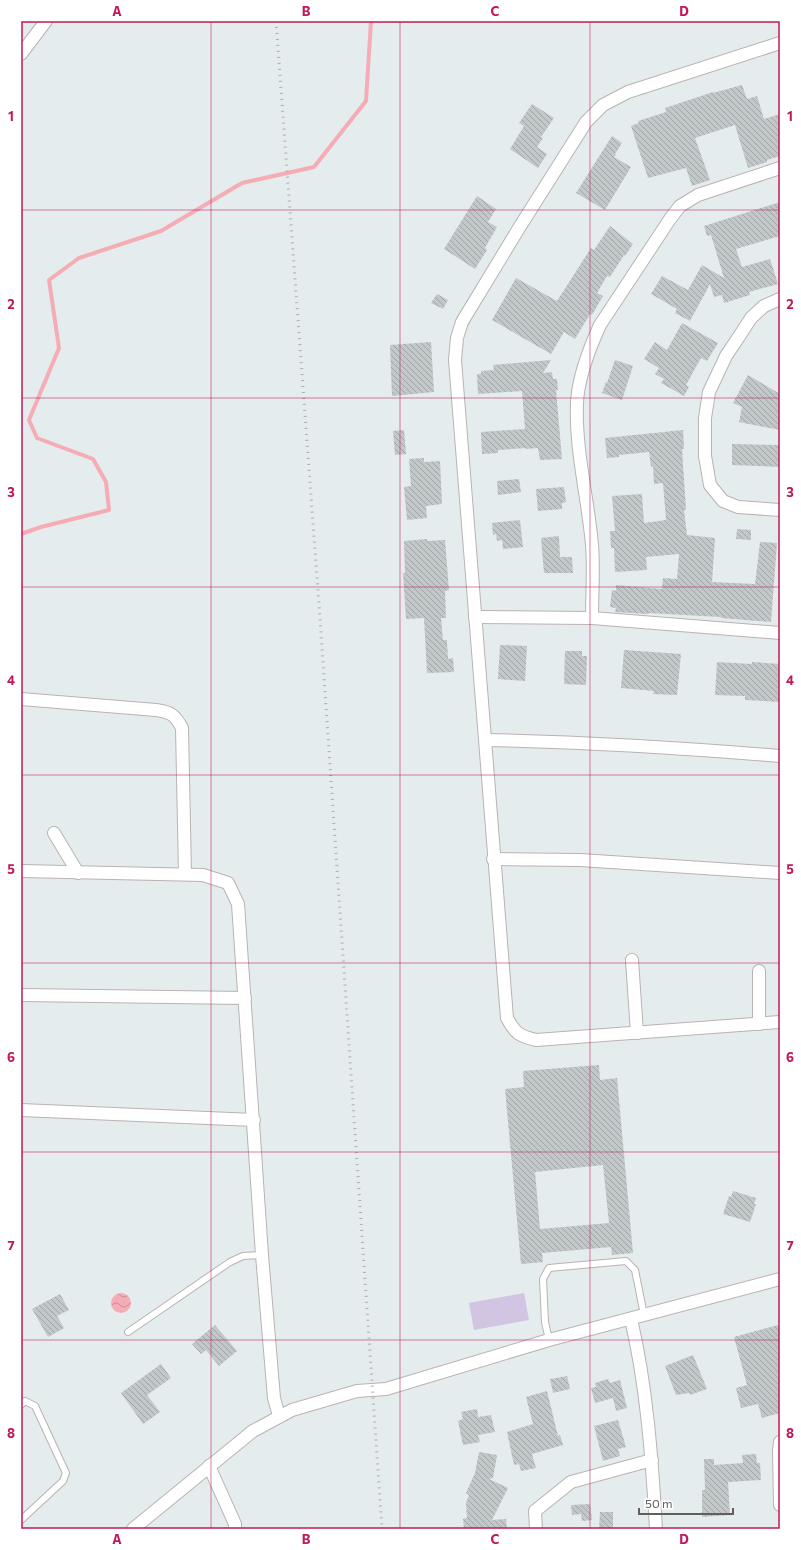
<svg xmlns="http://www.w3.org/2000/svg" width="801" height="1550" font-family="Commissioner,sans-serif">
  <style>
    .pitch { fill: #d2c4e3 }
    .water { fill: url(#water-waves) }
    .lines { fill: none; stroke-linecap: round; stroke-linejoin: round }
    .stream { stroke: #f6acb5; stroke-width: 4 }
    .building { fill: url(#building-back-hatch); fill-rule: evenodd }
    .service-casing { stroke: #b9b3b2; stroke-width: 8 }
    .minor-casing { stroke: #b9b3b2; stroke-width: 14 }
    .service { stroke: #fff; stroke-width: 6 }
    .minor { stroke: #fff; stroke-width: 12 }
    .rail { stroke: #aeadad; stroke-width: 3; stroke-dasharray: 1 5; stroke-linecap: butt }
    .grid { fill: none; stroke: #c2185b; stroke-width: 1; stroke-opacity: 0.55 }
    .neatline { fill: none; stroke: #c2185b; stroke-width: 1.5 }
    .grid-label { font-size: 13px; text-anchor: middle; font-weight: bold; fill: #c2185b }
  </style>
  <defs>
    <pattern id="water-waves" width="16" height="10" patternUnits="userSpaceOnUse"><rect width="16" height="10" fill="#f6acb5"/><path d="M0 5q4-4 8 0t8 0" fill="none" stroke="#cb8f96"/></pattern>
    <pattern id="building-back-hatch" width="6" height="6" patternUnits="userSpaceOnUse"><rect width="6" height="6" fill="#c2c8c9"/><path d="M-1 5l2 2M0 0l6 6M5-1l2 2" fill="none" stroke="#a1a6a6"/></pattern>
  </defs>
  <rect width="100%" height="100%" fill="#e5ecee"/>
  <polygon class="pitch" points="524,1293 529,1320 474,1330 469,1303"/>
  <circle class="water" cx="121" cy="1303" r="10"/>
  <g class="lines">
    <polyline class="stream" points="21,534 41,527 109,510 106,482 93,459 37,438 29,420 59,348 49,280 79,258 161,231 242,183 314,167 366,101 371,21"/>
  </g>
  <g class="building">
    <polygon points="742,85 747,99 757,96 764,119 780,114 780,156 767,160 767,162 748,168 735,125 695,138 710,180 692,186 686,168 648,178 631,126 639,123 638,121 666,112 665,108 713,92 713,93"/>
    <polygon points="532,104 554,118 541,137 543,138 537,147 547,154 538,168 510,149 524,126 519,123"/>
    <polygon points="612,136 622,143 615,154 616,155 614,157 631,167 605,210 576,193"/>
    <polygon points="477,196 496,209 488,222 497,227 485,248 487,250 475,269 444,249"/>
    <polygon points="780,202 780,236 736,249 742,267 770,259 778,284 749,292 750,295 724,303 722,295 714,297 710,284 690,321 675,313 677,309 651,294 662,276 688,290 702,265 724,278 711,235 707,236 704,226"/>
    <polygon points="610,226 633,244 625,256 624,255 610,277 607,276 597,293 603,296 592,315 590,314 575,339 564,332 551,354 492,320 516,278 557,301 591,248 594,250"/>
    <polygon points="437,294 448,300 443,309 431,303"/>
    <polygon points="682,323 718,343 707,361 701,358 686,385 689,387 684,396 661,383 664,379 655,374 659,368 644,359 655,342 667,350"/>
    <polygon points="431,342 434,392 392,396 390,345"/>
    <polygon points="551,360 543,373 552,372 553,379 557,379 558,390 556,390 562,459 540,460 538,448 526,449 526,448 498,450 498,453 482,454 481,432 525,429 522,391 478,394 477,374 481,374 481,371 494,370 493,365"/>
    <polygon points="615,360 633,366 622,400 602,393 606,382 607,383"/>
    <polygon points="748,375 780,394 780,430 739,422 742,407 733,403"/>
    <polygon points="404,430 406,454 395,455 393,431"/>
    <polygon points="683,430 684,449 682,449 686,510 684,510 687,535 715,538 712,582 755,584 760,542 777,543 771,622 721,618 721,617 648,613 648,614 615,612 616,608 610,607 612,590 616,591 616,585 662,589 663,578 677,579 679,554 646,557 647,570 615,572 614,548 611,548 610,531 615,531 612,496 642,494 644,523 666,520 663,483 654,484 653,466 651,467 649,452 619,455 619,457 607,458 605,438"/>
    <polygon points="732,444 780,445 780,467 732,465"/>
    <polygon points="424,458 424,462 440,461 442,504 426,506 427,518 407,520 404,487 411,486 409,459"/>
    <polygon points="519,479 521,492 498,495 497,481"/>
    <polygon points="564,487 566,502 562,503 562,509 538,511 536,489"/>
    <polygon points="520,520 523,547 503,549 502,540 497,541 496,534 493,535 492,523"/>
    <polygon points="737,529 751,530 751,540 736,539"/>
    <polygon points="559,536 560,557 572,557 573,573 544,573 541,538"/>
    <polygon points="427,539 427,541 445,540 449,590 445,591 446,618 441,618 443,640 447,640 448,659 453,658 454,672 427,673 424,618 406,619 403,573 405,573 404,541"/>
    <polygon points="500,645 527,646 525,681 498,679"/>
    <polygon points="624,650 681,654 677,695 653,694 654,691 621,688"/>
    <polygon points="565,651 582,651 582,656 587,656 586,685 564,684"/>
    <polygon points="717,662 752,664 752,662 780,664 780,702 745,700 745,696 715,695"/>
    <path d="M599,1065L600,1080L617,1078L633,1253L612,1255L611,1247L542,1253L543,1262L521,1264L505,1089L524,1087L523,1071ZM603,1165L609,1223L540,1229L535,1172Z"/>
    <polygon points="733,1191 756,1198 754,1204 756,1204 750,1222 723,1214 729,1196 731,1197"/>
    <polygon points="60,1294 69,1310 57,1316 64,1328 48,1337 32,1309"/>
    <polygon points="215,1325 237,1351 219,1366 206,1350 201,1354 192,1344"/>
    <polygon points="778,1325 780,1332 780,1413 762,1418 758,1404 741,1408 736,1388 747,1385 734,1337"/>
    <polygon points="693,1355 707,1389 690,1395 689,1393 676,1395 665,1366"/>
    <polygon points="161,1364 171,1378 147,1395 160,1412 143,1424 121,1393"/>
    <polygon points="567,1376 570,1389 553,1393 550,1379"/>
    <polygon points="608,1379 610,1383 620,1380 627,1408 616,1411 613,1398 595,1403 591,1388 596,1387 595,1383"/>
    <polygon points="547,1391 558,1436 560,1435 563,1445 532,1454 536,1468 521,1471 519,1464 514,1465 507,1432 533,1424 526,1397"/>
    <polygon points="477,1409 478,1417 491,1415 495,1432 478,1435 480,1442 463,1445 458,1421 463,1419 461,1412"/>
    <polygon points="618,1420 626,1447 618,1449 620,1456 603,1461 594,1426"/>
    <polygon points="479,1452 497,1455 493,1478 489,1479 508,1488 492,1520 506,1519 507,1529 464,1529 463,1519 467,1518 466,1503 469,1495 466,1493 475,1473"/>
    <polygon points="756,1454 757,1463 760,1463 761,1480 728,1482 730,1515 702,1517 702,1490 705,1490 704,1459 714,1459 714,1465 743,1463 742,1455"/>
    <polygon points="590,1504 592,1520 582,1521 581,1514 572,1515 571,1505"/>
    <polygon points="600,1512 613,1512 613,1529 599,1529"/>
  </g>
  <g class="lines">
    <defs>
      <g id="service">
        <polyline points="128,1332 230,1262 243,1256 262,1255"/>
        <polyline points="549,1340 545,1322 543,1279 549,1268 626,1261 635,1270 644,1315"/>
        <polyline points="21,1405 25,1401 35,1406 66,1473 63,1481 21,1520"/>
      </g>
      <g id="minor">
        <path d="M780,43L628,92L603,105L586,122L519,228L462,322L457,338L455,360C474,579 488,799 507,1018C515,1033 519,1036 536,1040L780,1022"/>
        <polyline points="21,54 46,21"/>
        <polyline points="780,299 764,306 751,318 738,338 726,356 709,392 705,418 705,456 710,485 723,501 738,507 780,510"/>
        <polyline points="475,617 592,618 780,633"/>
        <path d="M592,618C592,593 594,569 592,545C588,498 575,450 577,403C578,378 590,347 600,325L670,219L680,206L698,195L780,168"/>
        <path d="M21,699L156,710C171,712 175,715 182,728L185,874"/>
        <path d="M486,740C584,742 682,748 780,756"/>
        <polyline points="54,833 78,873"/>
        <polyline points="493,859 580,860 780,873"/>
        <polyline points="21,871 203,875 228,883 238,904 262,1255 274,1398 279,1416"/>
        <polyline points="632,960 637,1033"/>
        <polyline points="21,995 245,998"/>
        <polyline points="759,1024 759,971"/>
        <polyline points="21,1110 254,1120"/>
        <path d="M631,1319C647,1388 652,1459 656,1529"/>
        <polyline points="780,1442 779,1450 780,1505"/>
        <polyline points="209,1466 235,1524 235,1529"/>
        <polyline points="133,1529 253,1431 292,1410 357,1391 386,1389 549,1340 780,1279"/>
        <polyline points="536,1529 535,1511 571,1482 652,1460"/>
      </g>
    </defs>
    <use href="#service" class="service-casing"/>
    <use href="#minor" class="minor-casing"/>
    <use href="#service" class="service"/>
    <use href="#minor" class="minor"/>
    <polyline class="rail" points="276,21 320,618 382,1529"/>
  </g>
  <path class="grid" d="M211,21V1529M400,21V1529M590,21V1529M21,210H780M21,398H780M21,587H780M21,775H780M21,963H780M21,1152H780M21,1340H780"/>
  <rect width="801" height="1550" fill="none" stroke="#ffffff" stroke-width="44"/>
  <path d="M639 1508v6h94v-6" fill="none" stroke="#645d5d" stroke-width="2"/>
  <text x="645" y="1508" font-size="12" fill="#645d5d" stroke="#ffffff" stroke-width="3" paint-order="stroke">50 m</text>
  <rect x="22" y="22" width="757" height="1506" class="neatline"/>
  <g class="grid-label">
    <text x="117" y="16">A</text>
    <text x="306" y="16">B</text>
    <text x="495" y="16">C</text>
    <text x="684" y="16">D</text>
    <text x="11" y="121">1</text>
    <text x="790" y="121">1</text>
    <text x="11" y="309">2</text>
    <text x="790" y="309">2</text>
    <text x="11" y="497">3</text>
    <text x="790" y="497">3</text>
    <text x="11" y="685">4</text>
    <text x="790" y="685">4</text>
    <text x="11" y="874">5</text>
    <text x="790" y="874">5</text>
    <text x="11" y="1062">6</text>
    <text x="790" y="1062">6</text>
    <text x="11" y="1250">7</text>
    <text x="790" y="1250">7</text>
    <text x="11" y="1438">8</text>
    <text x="790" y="1438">8</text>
    <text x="117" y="1544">A</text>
    <text x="306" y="1544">B</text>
    <text x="495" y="1544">C</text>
    <text x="684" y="1544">D</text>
  </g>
</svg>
